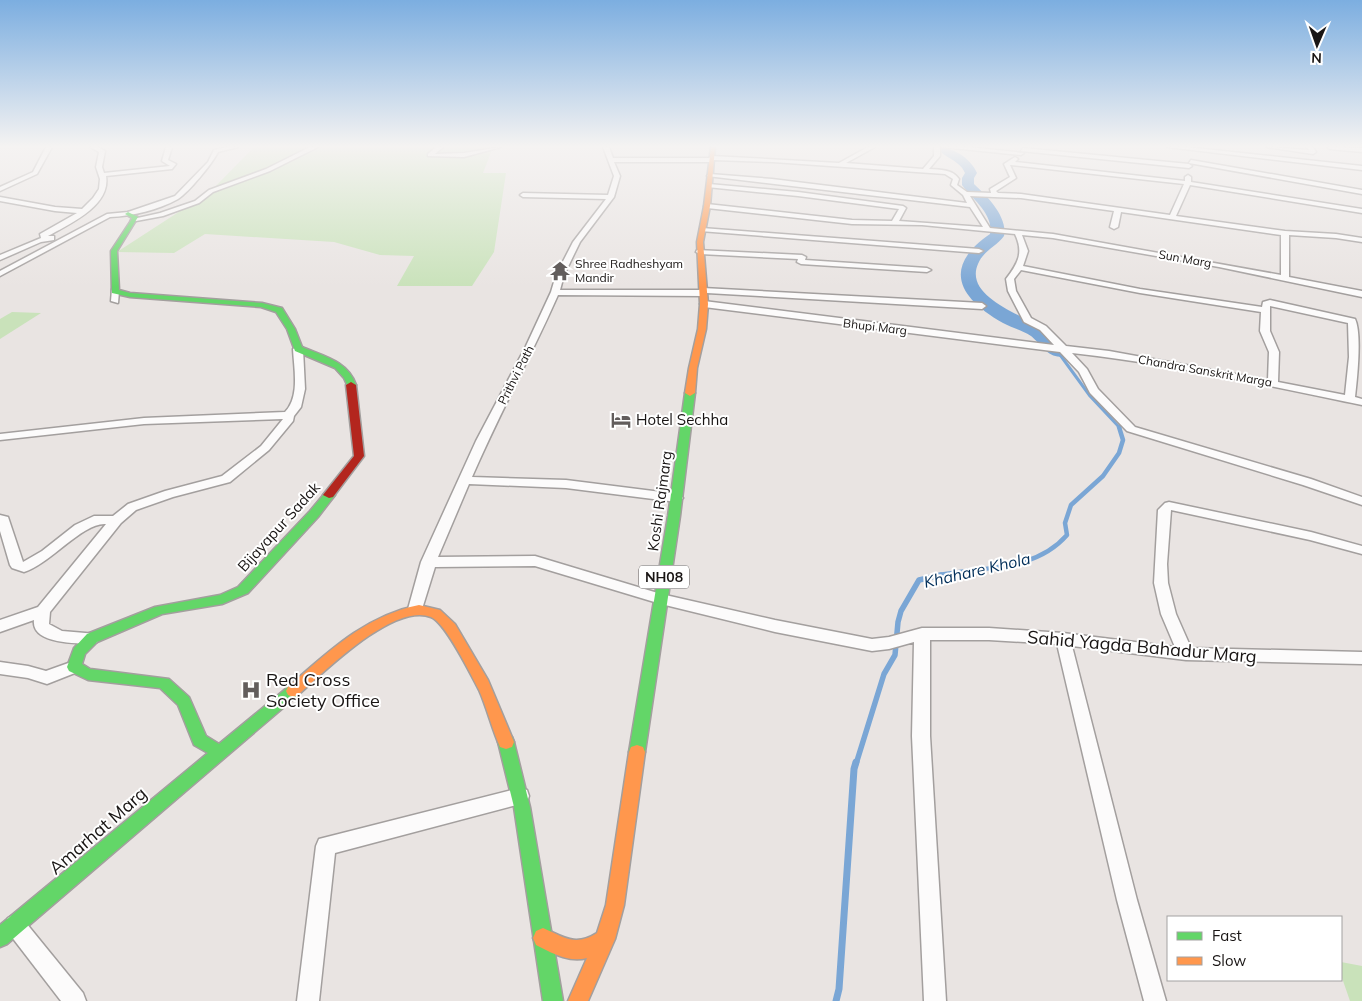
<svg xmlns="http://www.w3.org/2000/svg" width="1362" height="1001" font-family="Mulish,sans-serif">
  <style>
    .green { fill: #c9e2ba }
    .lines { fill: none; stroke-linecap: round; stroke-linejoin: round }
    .stream-far3 { stroke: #7aa6d5; stroke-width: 3 }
    .stream-far2 { stroke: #7aa6d5; stroke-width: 4.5 }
    .stream-far1 { stroke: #7aa6d5; stroke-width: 5.5 }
    .stream { stroke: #7aa6d5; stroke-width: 7 }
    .river { fill: #7aa6d5; fill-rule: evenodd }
    .street-casing { stroke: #a39f9e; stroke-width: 3 }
    .fast-casing { stroke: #a39f9e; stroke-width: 3 }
    .slow-casing { stroke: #a39f9e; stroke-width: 3 }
    .jam-casing { stroke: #a39f9e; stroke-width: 3 }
    .street { fill: #fcfbfb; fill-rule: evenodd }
    .fast { fill: #63d668; fill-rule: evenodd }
    .slow { fill: #ff974d; fill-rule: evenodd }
    .jam { fill: #b3261e; fill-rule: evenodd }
    .labels { text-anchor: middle; stroke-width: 4; stroke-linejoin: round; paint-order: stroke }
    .far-street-label { font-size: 12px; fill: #191514; stroke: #fff }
    .far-poi-label { font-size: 12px; fill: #191514; stroke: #fff; text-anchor: start }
    .shield { fill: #fff; stroke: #5e5b5a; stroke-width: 1 }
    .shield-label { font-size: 14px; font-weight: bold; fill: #191514 }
    .poi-label { font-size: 15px; fill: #191514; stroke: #fff; text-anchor: start }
    .street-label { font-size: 15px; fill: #191514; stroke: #fff }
    .water-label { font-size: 16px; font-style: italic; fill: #002e59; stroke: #fff }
    .near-street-label { font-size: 18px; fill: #191514; stroke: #fff }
    .near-poi-label { font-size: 18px; fill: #191514; stroke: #fff; text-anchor: start }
  </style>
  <rect width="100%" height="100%" fill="#e9e4e2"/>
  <g class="green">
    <polygon points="254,147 493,147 483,173 506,173 494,252 472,286 397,286 414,256 380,255 334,242 205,234 174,253 117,252 211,191"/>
    <polygon points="12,312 41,313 0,339 0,319"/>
    <polygon points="1341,962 1362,966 1362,1001 1350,1001 1341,975"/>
  </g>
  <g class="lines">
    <polyline class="stream-far3" points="1058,352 1090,396 1120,428"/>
    <path class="stream-far2" d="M935,576C980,566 1034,573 1067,535L1065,523L1071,505L1103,476L1119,453L1123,440L1119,427"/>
    <polyline class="stream-far1" points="856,764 884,674 895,655 898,622 901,611 919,580 941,575"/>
    <polyline class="stream" points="836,1001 839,989 854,769 856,762"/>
    <path class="river" d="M936,147C952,147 970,157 977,173L974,178V184C987,196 1008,217 1004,236C997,246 983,251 978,264C964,296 1020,314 1039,326C1050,332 1061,342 1068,352L1065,356C1049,360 1042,345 1031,336C1022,330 1012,328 1003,323C958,298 942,267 990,234C994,214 972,199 962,185V178L965,173C960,160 944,158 936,147Z"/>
    <defs>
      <g id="street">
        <polygon points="46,147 52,147 37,174 0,191 0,187 33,172"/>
        <path d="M90,147H98L105,151L102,167L104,173L170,166L162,161L166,147H172L168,160L176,164L172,169L106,176C111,206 69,224 48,236H54V240L41,242L0,260V255L41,238L40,234L77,213L55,211L0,201V197L55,207L82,209L93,198L99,189L100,179L96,167L99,152Z"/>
        <path d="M227,147H238L218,152C212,164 189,192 178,199C158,210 133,216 110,217L0,276V271L107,214L128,212L175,196L208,162L214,150Z"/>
        <polygon points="310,147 318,147 270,171 213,192 199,203 163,216 136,221 133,219 160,213 195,201 209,190 266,169"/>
        <polygon points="436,147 443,147 435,154 464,153 501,147 464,157 428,156 428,154"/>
        <path d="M603,147H609L613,158H709L712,156L839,163L868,147H875L846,163L923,169L934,156V147H940V156L929,169C941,170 952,169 959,179L957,185L967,192L991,193L990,189L1010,177L1004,164L1015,157L1018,159L1015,162L1185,181V177L1188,175L1191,177V182L1362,209V213L1190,185L1176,216L1285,231L1336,234L1362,238V242L1336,238L1289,235V277L1362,291V297L1219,267L1053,238L1022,235L1028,251L1023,266L1140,289L1262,307L1263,302L1270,300L1355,319C1362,333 1357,380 1355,397L1362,399V405C1266,385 1170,364 1072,353L1087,369L1098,389L1135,427L1311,479L1362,497V505L1303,485L1127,431L1090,393L1079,372L1060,352L704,307L700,304L704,301L1054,345L1040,330L1024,322L1008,291L1006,279C1018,263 1024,253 1015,234L922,225L852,224L707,208L704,206L707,204L852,220L892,221L899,209L798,196L707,187L709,184L798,192L903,206L906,208L899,221L983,227L970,207L707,176L710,174L772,179L967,203L963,195L951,185L953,179L945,174L773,162L714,160L711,162H614L620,176L614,197L580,242L564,275L560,290H699L703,288L982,303L986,306L982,309L707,293L703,296L558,295C531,356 499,415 472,477L566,480L677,494L683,498L677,502L566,488L469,484L438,557L535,556L661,594L775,620L872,639L889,637L922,628H989L1063,633L1175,647L1161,614L1154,583L1158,510L1165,503L1169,502L1311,532L1362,546V554L1310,540L1171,510L1167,564L1168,583L1176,614L1191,648L1362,652V664L1186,660L1072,646L1137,900L1166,1001H1144L1117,900L1057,644L989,640H930V736L946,1001H924L912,736L914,642L889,649L872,651L775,632L661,604L535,566L435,567L422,609L420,613L415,614L410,613L408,609L421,562L476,441L526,346L551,292L556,275L573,242L606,199L523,197L520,195L523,193L608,195L614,176ZM1010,165H1011L1184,184L1170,215L1021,194L998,193L996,191L1016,178ZM970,196L1021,198L1114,211L1110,227L1114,229L1118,227L1121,212L1281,235V275L1053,234L990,228ZM1021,270L1140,293L1261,312L1260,331L1269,352L1268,380L1109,351L1066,346L1046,326L1031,318L1016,291L1014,279ZM1270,306L1348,323L1349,357L1345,395L1278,382L1279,352L1270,331Z"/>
        <polygon points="942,147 968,147 1024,153 1021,155"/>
        <polygon points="1167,147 1186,147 1362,166 1362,170"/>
        <polygon points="1266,147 1309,150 1307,147 1313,147 1316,152 1313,154"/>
        <polygon points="1327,147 1362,148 1362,152 1330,149"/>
        <polygon points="1023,148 1189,164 1192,166 1189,168 1021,151"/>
        <polygon points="1191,160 1362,190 1362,194 1189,163"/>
        <polygon points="702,228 979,249 983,251 979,253 700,231 700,229"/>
        <polygon points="697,250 802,255 806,257 805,260 927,268 931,270 927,272 801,264 797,262 798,259 700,254 696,252"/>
        <polygon points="112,289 119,291 118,303 111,301"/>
        <path d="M298,346L303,349L305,389L301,407L294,416L293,421L269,450L230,482L173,497L136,510L121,523L50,612L49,624L62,631L97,634L100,638L97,642L92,644C76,643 31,644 34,620L0,632V620L38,607L106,524C83,522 50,564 24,572L12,568L10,565L0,531V515L8,517L23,562L42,551L75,525L94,516H113L128,504L165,491L222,476L261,446L283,419L144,424L0,440V434L144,418L285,412C300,397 294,369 293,349Z"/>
        <polygon points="74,661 80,663 82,667 80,671 47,684 28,678 0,674 0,662 28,666 46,671"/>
        <polygon points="520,788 527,790 529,796 527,802 520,804 335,853 319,1001 297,1001 316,846 319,839"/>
        <polygon points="15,914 22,918 83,993 86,1001 61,1001 8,932 4,925 8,918"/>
      </g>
      <g id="fast">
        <path d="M128,212L138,217L117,251L119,290L130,293L262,303L282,308L295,329L302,347C323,356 348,361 356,385L354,387H348L344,378L335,368L295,351L287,329L276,312L261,307L130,297L112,293L111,251L130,222L132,218L125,214Z"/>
        <polygon points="690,390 695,393 680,516 645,752 643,757 637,759 631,757 629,752 668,516 685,393"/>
        <polygon points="329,492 335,495 318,517 248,593 222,604 162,614 97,642 85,654 82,664 90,669 169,679 189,697 206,736 219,744 288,687 293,685 298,687 300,691 298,695 7,944 0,947 0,925 208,753 194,745 178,705 160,688 88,680 69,671 67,667 74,648 87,634 155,607 220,595 238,587 310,511 325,493"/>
        <polygon points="506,735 512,737 514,742 530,807 563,1001 543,1001 514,807 498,742 500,737"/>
      </g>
      <g id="slow">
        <polygon points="711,147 715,147 710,206 703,242 708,304 706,329 697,368 695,393 690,396 685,393 689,368 698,329 700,304 697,242 704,206"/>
        <path d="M419,605L440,610L455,624L488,680L514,742L512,747L506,749L500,747C492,729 487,708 479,690C471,675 446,623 431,617C394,602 324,672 298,695L293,697L288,695L286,691L288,687C328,652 365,616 419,605Z"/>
        <path d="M637,745L643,747L645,752L624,905L615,939L588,1001H568L587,958C569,963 552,953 536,945L533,938L536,931L543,928C564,937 575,947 597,933L606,905L629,752L631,747Z"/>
      </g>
      <polygon id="jam" points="351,382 356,385 364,456 333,497 329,498 323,495 354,456 346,385"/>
    </defs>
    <use href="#street" class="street-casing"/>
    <use href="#fast" class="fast-casing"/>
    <use href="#slow" class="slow-casing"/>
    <use href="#jam" class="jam-casing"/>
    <use href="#street" class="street"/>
    <use href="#fast" class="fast"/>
    <use href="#slow" class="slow"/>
    <use href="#jam" class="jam"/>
  </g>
  <linearGradient id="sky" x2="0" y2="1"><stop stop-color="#7caee0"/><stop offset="0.51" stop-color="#f5f3f2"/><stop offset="1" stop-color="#f5f3f2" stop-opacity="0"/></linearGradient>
  <rect width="1362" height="287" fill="url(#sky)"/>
  <defs>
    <symbol id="temple-bare" viewBox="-9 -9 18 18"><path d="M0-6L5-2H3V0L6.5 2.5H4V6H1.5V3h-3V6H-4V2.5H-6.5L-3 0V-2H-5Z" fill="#625d5c" stroke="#fff" stroke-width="2.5" paint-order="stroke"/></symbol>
    <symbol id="hotel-bare" viewBox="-9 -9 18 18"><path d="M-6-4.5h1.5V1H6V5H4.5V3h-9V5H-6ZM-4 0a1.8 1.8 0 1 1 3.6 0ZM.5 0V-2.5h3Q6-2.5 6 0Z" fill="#625d5c" stroke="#fff" stroke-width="2.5" paint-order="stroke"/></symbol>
    <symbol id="hospital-bare" viewBox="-9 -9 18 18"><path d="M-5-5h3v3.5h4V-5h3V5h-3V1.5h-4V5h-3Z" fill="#625d5c" stroke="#fff" stroke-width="2.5" paint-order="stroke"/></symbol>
  </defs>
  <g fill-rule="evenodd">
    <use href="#temple-bare" x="546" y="257" width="28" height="28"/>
    <use href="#hotel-bare" x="607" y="406" width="28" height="28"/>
    <use href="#hospital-bare" x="237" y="676" width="28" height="28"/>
  </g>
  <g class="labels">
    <g class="far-street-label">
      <text transform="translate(1185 259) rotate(10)" y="4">Sun Marg</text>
      <text transform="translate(875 327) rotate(7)" y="4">Bhupi Marg</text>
      <text transform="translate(1205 371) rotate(10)" y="4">Chandra Sanskrit Marga</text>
      <text transform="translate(516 375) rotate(-63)" y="4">Prithvi Path</text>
    </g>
    <g class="far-poi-label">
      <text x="575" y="268">Shree Radheshyam<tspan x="575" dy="14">Mandir</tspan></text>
    </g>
    <rect class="shield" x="639" y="565.5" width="50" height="23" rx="4"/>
    <g class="shield-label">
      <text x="664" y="582">NH08</text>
    </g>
    <g class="poi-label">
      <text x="636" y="425">Hotel Sechha</text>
    </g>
    <g class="street-label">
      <text transform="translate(660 501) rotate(-82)" y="5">Koshi Rajmarg</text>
      <text transform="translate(279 527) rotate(-48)" y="5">Bijayapur Sadak</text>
    </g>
    <g class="water-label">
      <text transform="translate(977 570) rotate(-13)" y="6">Khahare Khola</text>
    </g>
    <g class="near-street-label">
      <text transform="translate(1142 647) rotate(5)" y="6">Sahid Yagda Bahadur Marg</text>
      <text transform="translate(98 831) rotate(-41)" y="6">Amarhat Marg</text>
    </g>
    <g class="near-poi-label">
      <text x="266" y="686">Red Cross<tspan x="266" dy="21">Society Office</tspan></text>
    </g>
  </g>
  <rect x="1167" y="916" width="175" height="65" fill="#ffffff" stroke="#a3a1a1"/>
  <rect x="1177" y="932" width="25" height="8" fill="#63d668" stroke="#a3a1a1"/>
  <text x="1212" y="941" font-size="15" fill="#191514">Fast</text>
  <rect x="1177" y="957" width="25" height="8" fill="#ff974d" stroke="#a3a1a1"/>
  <text x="1212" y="966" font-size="15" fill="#191514">Slow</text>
  <g transform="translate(1317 45) rotate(182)" stroke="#ffffff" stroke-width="4" paint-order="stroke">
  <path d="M0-4L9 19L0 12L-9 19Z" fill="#191514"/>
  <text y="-8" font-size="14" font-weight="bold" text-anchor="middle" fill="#191514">N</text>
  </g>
</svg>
